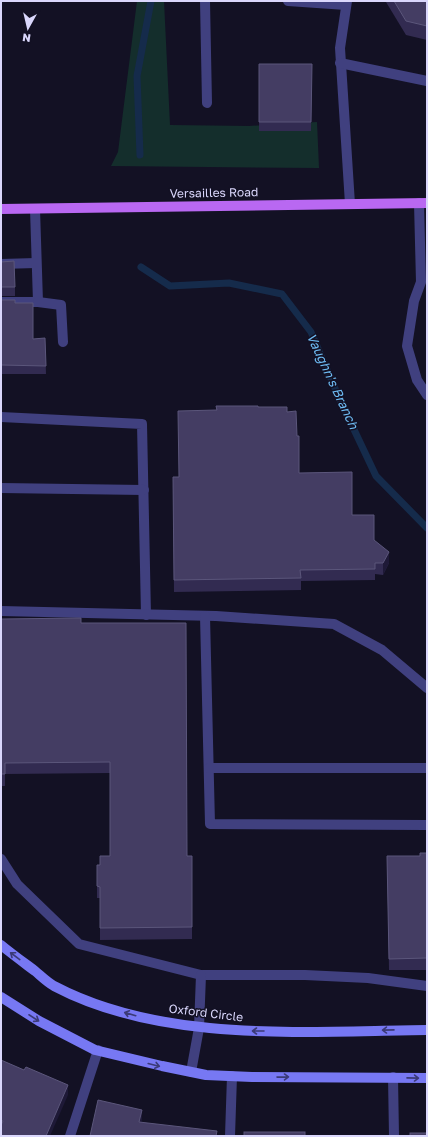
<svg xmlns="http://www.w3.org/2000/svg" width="428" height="1137" font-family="'Golos Text',sans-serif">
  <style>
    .green { fill: #142e2c }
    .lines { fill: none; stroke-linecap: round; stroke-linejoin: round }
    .stream { stroke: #152b4b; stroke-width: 7 }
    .lane { stroke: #40407f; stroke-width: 10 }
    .secondary { stroke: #7778f3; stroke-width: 10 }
    .primary { stroke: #b968f2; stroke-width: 10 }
    .wall { fill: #322b51 }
    .shaded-wall { fill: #1e1937 }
    .building { fill: #443d63; stroke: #5b567b }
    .oneway { stroke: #3b3a77 }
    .labels { text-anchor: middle; stroke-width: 3; stroke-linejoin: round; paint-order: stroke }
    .street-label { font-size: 12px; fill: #dad7fc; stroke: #131124 }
    .water-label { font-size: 13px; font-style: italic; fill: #6ebbf3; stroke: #131124 }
  </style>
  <rect width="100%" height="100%" fill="#131124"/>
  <polygon class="green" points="137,1 164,1 170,125 249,126 317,122 319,168 111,166 118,152"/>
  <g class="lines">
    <g class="stream">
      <polyline points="140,155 137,76 151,1"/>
      <polyline points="141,267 170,286 229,283 282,294 311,332 340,400 376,476 427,528"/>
    </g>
    <g class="lane">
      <polyline points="205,1 207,103"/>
      <polyline points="288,1 346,5"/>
      <polyline points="347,1 340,48 350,204"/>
      <polyline points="340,63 427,81"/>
      <polyline points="419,203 421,282 414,301 407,346 417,380 427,395"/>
      <polyline points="1,264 36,263"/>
      <polyline points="1,302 38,302 35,209"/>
      <polyline points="38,302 61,305 63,342"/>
      <polyline points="1,417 142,424 146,615"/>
      <polyline points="1,488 144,490"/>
      <polyline points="1,611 216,616 334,624 382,650 427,688"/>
      <polyline points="205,616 210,824 427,825"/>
      <polyline points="209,768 427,768"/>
      <polyline points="1,859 17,884 79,944 201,975 305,975 368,978 427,986"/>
      <polyline points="191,1072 199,1028 201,975"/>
      <polyline points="393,1077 394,1136"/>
      <polyline points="70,1136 98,1050"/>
      <polyline points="230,1136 232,1076"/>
    </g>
    <g class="secondary">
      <path d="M1,945C12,954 23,962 35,971C41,976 47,982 54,986C164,1044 307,1031 427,1030"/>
      <polyline points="1,997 39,1021 95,1050 162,1066 206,1075 252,1077 427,1078"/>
    </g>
    <polyline class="primary" points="1,209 427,203"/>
  </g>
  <g class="wall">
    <polygon points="386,1 427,1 427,40 406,35 386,2"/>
    <polygon points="259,64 312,64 311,131 259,131"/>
    <polygon points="1,262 15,287 15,296 1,296"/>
    <polygon points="1,300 15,303 33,339 45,338 46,374 1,374"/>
    <polygon points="216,406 258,407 287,412 297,436 299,473 352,515 374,540 389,563 383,575 375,574 375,580 301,581 301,590 174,592 173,477 179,477 216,410"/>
    <polygon points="1,619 81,623 187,856 192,856 192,939 100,940 100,898 97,898 97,865 100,865 110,856 110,773 5,774 5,786 1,786"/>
    <polygon points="427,853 427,970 389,970 387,856 420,856"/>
  </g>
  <g class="shaded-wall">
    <polygon points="389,552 389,563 383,575 383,563"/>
    <polygon points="68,1085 68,1095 50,1136 46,1136"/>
    <polygon points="142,1110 142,1120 139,1132 139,1122"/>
  </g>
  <g class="building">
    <polygon points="394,1 427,1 427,26 406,21"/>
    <polygon points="259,64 312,64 311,122 259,122"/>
    <polygon points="14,261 15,287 1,287 1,262"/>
    <polygon points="1,300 15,300 15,303 33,303 33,339 45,338 46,366 1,365"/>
    <polygon points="216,406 258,406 258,407 287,407 287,412 296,411 297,436 299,436 299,473 352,472 352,515 374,515 374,540 389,552 383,563 375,563 375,569 300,570 301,578 174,580 173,477 179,477 178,411 217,410"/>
    <polygon points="81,618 81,623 186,623 187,856 192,856 192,927 100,928 100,887 97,886 97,865 100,865 100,856 110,856 110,762 5,763 5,774 1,774 1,619"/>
    <polygon points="420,853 427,853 427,958 389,959 387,856 420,856"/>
    <polygon points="1,1060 24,1070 26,1067 68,1085 46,1136 1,1136 1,1125 3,1121 1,1120"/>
    <polygon points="98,1100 142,1110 139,1122 217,1131 216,1136 90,1136"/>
    <rect x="244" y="1132" width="61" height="4"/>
    <rect x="410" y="1133" width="17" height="3"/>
  </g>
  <defs><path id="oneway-shaft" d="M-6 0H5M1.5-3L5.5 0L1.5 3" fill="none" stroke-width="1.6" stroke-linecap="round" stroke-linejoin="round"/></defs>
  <g class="oneway">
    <use href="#oneway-shaft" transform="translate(15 956) rotate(-143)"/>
    <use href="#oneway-shaft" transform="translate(130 1014) rotate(-164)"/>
    <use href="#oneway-shaft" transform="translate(34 1018) rotate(33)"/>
    <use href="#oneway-shaft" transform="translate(388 1030) rotate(179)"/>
    <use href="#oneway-shaft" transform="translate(258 1031) rotate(-180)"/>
    <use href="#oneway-shaft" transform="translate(154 1065) rotate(14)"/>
    <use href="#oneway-shaft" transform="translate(283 1077) rotate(-1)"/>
    <use href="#oneway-shaft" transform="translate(413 1078) rotate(1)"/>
  </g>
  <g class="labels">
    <g class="street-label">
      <text transform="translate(214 193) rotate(-1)" y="4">Versailles Road</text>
      <text transform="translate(206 1013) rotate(7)" y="4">Oxford Circle</text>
    </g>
    <g class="water-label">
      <text transform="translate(333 381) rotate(65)" y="5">Vaughn's Branch</text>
    </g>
  </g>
  <rect width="428" height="1137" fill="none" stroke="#dad7fc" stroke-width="4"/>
  <g transform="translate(28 28) rotate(188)" stroke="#131124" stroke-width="3" paint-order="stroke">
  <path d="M0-3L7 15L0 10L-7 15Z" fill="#dad7fc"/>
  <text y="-6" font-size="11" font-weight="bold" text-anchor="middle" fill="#dad7fc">N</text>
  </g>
</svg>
